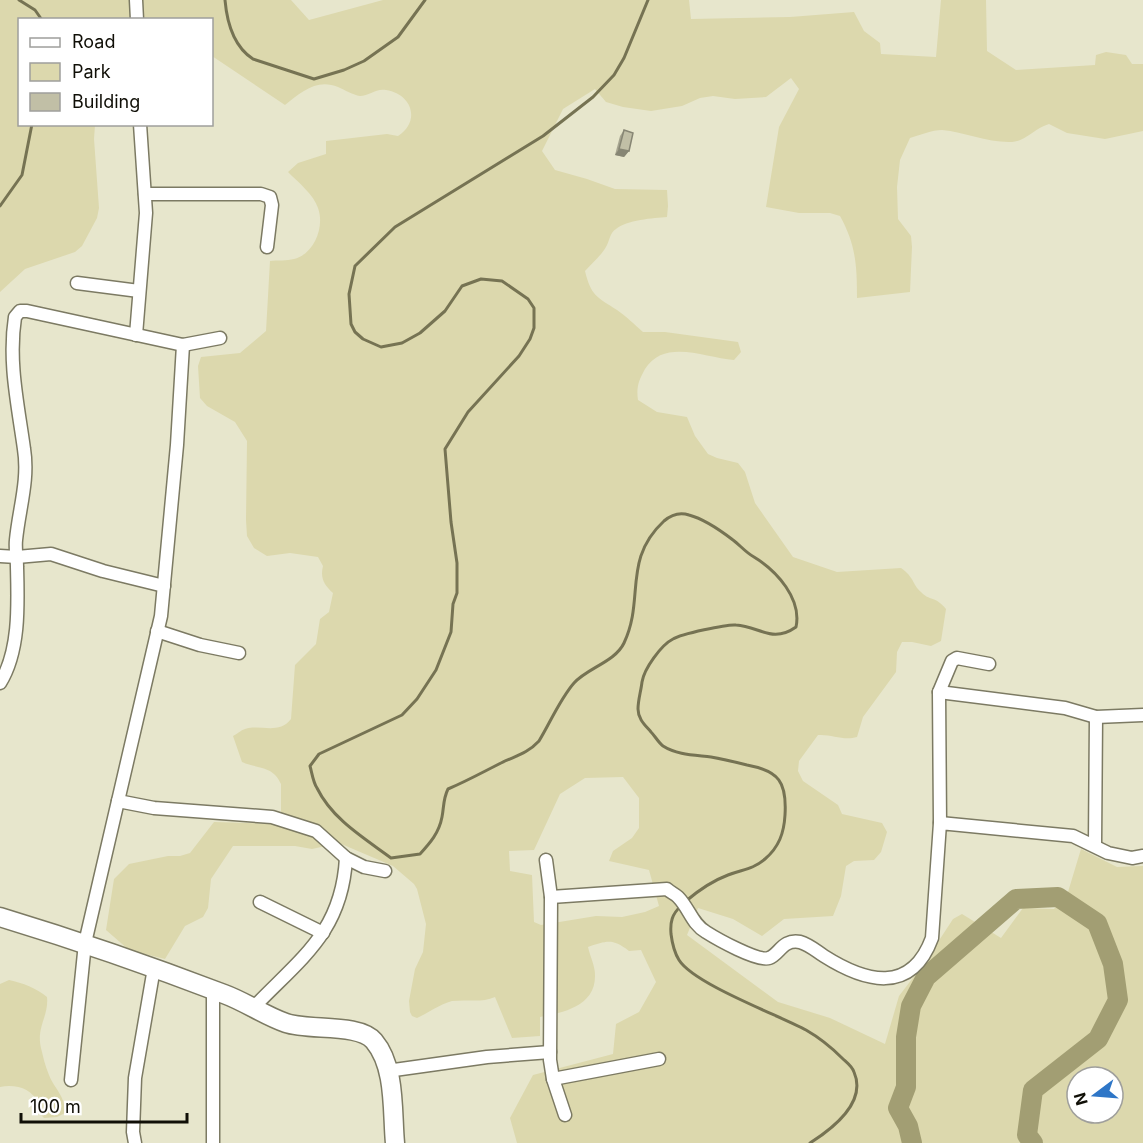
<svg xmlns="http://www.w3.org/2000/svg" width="1143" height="1143" font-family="Inter,sans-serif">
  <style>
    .green { fill: #dcd8ad; fill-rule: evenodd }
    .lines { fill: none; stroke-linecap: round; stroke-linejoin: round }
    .stream { stroke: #767353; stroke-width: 3 }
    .river { stroke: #a29e73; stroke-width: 20 }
    .street-casing { stroke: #7c7a63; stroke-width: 15 }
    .secondary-casing { stroke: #7c7a63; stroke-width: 21 }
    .street { stroke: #fff; stroke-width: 12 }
    .secondary { stroke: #fff; stroke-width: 18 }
    .wall { fill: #a6a48f }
    .shaded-wall { fill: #878674 }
    .building { fill: #c1bfa6; stroke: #878674; stroke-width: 1.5 }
  </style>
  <rect width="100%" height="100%" fill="#e7e6cc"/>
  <g class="green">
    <path d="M0,0H291L309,20L383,0H689L691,19L790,17L854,12L864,31L880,43L881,54L936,57L941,0H986L987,51L1016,70L1095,65L1096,55L1106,52L1126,55L1132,64H1143V131L1105,139L1067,133L1049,124C1035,128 1026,141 1012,142C988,143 965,132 942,130C932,130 920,135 910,138L900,160L897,187L898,219L911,236L912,247L910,292L857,298C857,266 856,245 840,216L830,213H799L766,207L779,127L799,89L791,78L766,97L735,99L713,96L700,98L682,106L651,111L623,107L606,102L595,89L563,109L542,151L555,170L587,179L615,189L667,190L668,206L667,217C654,218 626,220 616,229C610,233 610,239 607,245C602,255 592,263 585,271C591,296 597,297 617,310C626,316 635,325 643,332H665L738,342L741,352L734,360C705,358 665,338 645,369C639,380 636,387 638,400L657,412L687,417L695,436L708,454L717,458L738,463L745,472L755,503L793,557L837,572L901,568C915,578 912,584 921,592C929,601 936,596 946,609L941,641L931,646L912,642H902L897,652L896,672L863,717L857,737C843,741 832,734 818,735L799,761L798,771L803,781L838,805L842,814L882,823L887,832L881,852L874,860L854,861L846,866L841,896L833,916L784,919L762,936L733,919L698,908L687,935L778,1002L830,1018L885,1044L899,996L925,962L953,919L962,914L1001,938L1023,908L1054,909L1068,892L1081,849L1117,867L1143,866V1143H517L510,1118L533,1075L613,1054L616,1024L639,1012L656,982L641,950L629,951C612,938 607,941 588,947C590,956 595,966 595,975C596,1006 563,1013 540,1017V1036L512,1038L495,997C482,1003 467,999 452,1001C440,1004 428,1013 417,1018L412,1016L410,1012L409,1001L415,969L423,952L426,924L417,889L414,884L393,866L339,843L312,849L295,846H233L211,879L208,908L203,917L185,926L165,959L129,950L106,930L114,879L129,864L168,856H180L190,853L214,822L281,824V784C273,765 257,769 242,762L233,736C237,734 241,730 245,729C260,724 279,735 291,719L295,665L316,644L320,619L329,612L333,593C324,585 320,578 323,566L318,557L290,553L267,556L254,548L247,536L246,520L247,441L235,422L207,406L200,398L198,366L201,357L240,353L266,331L270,261C277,260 287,261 294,259C314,254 325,227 318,208C314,195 298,182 288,172L298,163L326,154V141L387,134L398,136C421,121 412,94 386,90C376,88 369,96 360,96C353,95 345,90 338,87C317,78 301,92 285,105L212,56V20H20V124L95,125L94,139L99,208L97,218L82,246L75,252L25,269L0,292ZM623,777L639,798V828L632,838L613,851L609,861L649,870L659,906L645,912L622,917L596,916L541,925L534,922L532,875L510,871L509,851L534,850L560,794L585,778ZM1077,1077H1113V1113H1077Z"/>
    <path d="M9,980C23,983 36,988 47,997C49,1016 36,1027 41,1048C43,1056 45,1066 49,1075C55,1090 65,1095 65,1113L57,1117L44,1118C39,1113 40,1110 38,1104C33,1088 15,1084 0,1087V984Z"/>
  </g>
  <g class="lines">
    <g class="stream">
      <polyline points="19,0 35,10 42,20"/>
      <path d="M225,0C227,23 233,46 253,59L314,79L344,70L364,61L398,37L425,0"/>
      <path d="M648,0L624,58L614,75L593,97L543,136L395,227L355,266L349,294L351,324L355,332L363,339L381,347L402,343L420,333L445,311L462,286L481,279L502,281L528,299L534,308V328L530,339L519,356L468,412L445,449L451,522L457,563V593L453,604L451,632L436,670L417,699L402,715L319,754L310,766C312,773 313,782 317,788C332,819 364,838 391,858L420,854C430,843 439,833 442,817C444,807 443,799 448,789C467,781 483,772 501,763C515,756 527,754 539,741C550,723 560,699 574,683C587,668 615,662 624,643C645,599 622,560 664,521C671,515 680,512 689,515C704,519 720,530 733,540C740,545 745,552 754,557C777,571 802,599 796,627C772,644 759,626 736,625C727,624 681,634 673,639C661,645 644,669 642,682C641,691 638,700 638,709C638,719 645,725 651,732C655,736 658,742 663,746C677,755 695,755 711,757C723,759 735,762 747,765C779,771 787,782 785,815C784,833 779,847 765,859C752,870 743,869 728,875C712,881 699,890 686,901"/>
      <polyline points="0,206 22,175 32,124"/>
      <path d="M681,906C672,914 670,922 671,934C672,942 674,952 679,960C694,984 778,1015 806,1030C820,1038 831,1047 842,1058C846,1062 852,1066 854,1072C867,1102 832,1129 810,1143"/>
    </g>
    <polyline class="river" points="912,1143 908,1126 898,1108 906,1087 906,1037 911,1006 926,977 1016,899 1058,897 1097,923 1113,964 1118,1000 1098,1039 1033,1090 1027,1135 1033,1143"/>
    <defs>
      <g id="street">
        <polyline points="136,0 137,20"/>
        <polyline points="145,194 261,194 270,197 272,205 267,247"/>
        <polyline points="77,283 139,291"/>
        <polyline points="136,335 146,213 140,124"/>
        <polyline points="0,556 17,557 51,554 103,571 164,586"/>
        <polyline points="157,631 200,645 239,653"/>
        <path d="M0,683C20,651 18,604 17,567C17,558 15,549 16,540C19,509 29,480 24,449C18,405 8,362 15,317L20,311H27L183,345L220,338"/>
        <polyline points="939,692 1065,708 1096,717 1143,715"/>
        <polyline points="118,801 154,808 272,817 316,831 346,858 364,867 385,871"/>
        <polyline points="940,823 939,692 952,661 957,658 989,664"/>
        <polyline points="1095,845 1096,717"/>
        <polyline points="546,860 551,897 550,1060 553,1079 565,1115"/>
        <path d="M551,897L667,889C670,892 675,894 678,897C689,908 692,924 706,932C717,939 758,962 769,958C780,954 782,939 800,942C810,945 816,951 824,956C865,982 911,995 932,938L940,823L1073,836L1108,853L1132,858L1143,856"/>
        <polyline points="260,902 323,933"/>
        <polyline points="213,989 213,1143"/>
        <path d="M254,1007C301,958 342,932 346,858"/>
        <polyline points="387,1071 487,1057 550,1052"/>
        <polyline points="553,1079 659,1059"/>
        <polyline points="71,1080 85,943 161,616 177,445 183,345"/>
        <polyline points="135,1143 133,1132 135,1078 154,968"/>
      </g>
      <path id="secondary" d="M0,917C76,940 151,966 224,994C246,1002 265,1016 286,1023C309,1031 359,1023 374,1041C396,1067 392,1112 395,1143"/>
    </defs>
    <use href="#street" class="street-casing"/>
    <use href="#secondary" class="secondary-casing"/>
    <use href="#street" class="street"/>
    <use href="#secondary" class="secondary"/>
  </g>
  <polygon class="wall" points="624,130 629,151 624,157 615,155 620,136"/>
  <polygon class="shaded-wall" points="619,149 629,151 624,157 615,155"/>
  <polygon class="building" points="624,130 633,133 629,151 619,149"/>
  <rect x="18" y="18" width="195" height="108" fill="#ffffff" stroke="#9f9f9c" stroke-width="1.5"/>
  <rect x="30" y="38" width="30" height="9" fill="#ffffff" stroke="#9f9f9c" stroke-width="1.5"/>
  <text x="72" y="48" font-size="18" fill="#100f07">Road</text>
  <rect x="30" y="63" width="30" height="18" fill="#dcd8ad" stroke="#9f9f9c" stroke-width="1.5"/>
  <text x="72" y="78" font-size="18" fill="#100f07">Park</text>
  <rect x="30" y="93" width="30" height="18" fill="#c1bfa6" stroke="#9f9f9c" stroke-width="1.5"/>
  <text x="72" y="108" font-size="18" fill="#100f07">Building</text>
  <g transform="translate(1095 1095) rotate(254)"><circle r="28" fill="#ffffff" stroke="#9f9f9c" stroke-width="1.5"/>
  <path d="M0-4.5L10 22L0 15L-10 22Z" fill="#2e76c7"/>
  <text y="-9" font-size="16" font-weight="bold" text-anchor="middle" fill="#100f07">N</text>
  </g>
  <path d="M21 1113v9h166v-9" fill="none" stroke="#100f07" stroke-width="3"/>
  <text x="30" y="1113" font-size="18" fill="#100f07" stroke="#ffffff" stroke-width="4.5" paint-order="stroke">100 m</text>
</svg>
